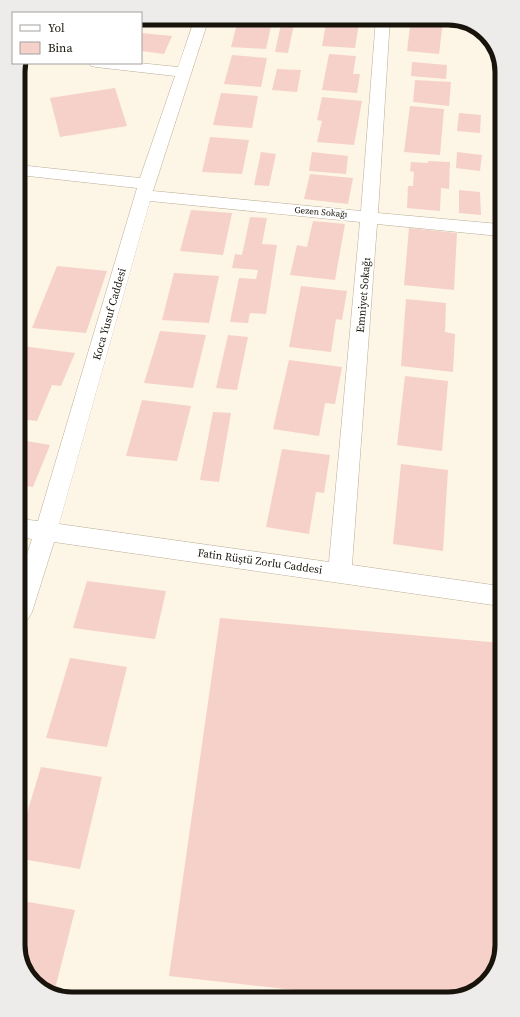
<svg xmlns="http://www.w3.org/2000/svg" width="520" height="1017" font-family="'Source Serif 4',serif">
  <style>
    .building { fill: #f6d1ca }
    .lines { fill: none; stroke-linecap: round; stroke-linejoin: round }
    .minor-casing { stroke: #baad96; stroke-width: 1 }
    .minor { fill: #fff; fill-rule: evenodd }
    .labels { text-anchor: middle; stroke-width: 3.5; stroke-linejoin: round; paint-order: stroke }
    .far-street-label { font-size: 9px; fill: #19140b; stroke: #fff }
    .street-label { font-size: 11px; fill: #19140b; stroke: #fff }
    .rim { fill: none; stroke: #19140b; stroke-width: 5 }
  </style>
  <rect width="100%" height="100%" fill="#fdf5e6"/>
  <g class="building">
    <polygon points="141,18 170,18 168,22"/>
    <polygon points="327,18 360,18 355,48 322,46"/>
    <polygon points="411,18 443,21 439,54 407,51"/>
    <polygon points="238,20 272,22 266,49 231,47"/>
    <polygon points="281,24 294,24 288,53 275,52"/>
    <polygon points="141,33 172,36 164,54 141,51"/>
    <polygon points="491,42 498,52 498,63 491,62"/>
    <polygon points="329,54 356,56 353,74 360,74 357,93 322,90"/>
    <polygon points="232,55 267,58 261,87 224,84"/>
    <polygon points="412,62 447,65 446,79 411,76"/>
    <polygon points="277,69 301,70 297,92 272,90"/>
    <polygon points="415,80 451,82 449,106 413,102"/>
    <polygon points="115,88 127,126 60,137 50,98"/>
    <polygon points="221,93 258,96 252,128 213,125"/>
    <polygon points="322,97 362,101 354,145 317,142 322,121 317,120"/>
    <polygon points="410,106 444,109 440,155 404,152"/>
    <polygon points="459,113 481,115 480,133 457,131"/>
    <polygon points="210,137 249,140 242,174 202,172"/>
    <polygon points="261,152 276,154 269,186 254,185"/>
    <polygon points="312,152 348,156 346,174 309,171"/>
    <polygon points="457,152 482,155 480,171 456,168"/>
    <polygon points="428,161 450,162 449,189 441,188 440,211 407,208 408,186 413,186 414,172 410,171 411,162 428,163"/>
    <polygon points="310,174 353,178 348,204 304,199"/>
    <polygon points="459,190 480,192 481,215 459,213"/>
    <polygon points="191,210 232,213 223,255 180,251"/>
    <polygon points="250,217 267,218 262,244 277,245 266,314 250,313 248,323 230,322 239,278 256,279 258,270 232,268 235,254 242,255"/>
    <polygon points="313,221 345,224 335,280 290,275 297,245 307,247"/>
    <polygon points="409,228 457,233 454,290 404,285"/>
    <polygon points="57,266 107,271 86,333 32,328"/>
    <polygon points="174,273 219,276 209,323 162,320"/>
    <polygon points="301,286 347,291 342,320 336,319 331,352 289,347"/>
    <polygon points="406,299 446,303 445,332 455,334 453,372 401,366"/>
    <polygon points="160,331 206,335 193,388 144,383"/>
    <polygon points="228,335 248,337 237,390 216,388"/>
    <polygon points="22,346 75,353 61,386 52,385 37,421 20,419 19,352"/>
    <polygon points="289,360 342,367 335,404 325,403 319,436 273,429"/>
    <polygon points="405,376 448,381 442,451 397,445"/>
    <polygon points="142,400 191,406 177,461 126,456"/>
    <polygon points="213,412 231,413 219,482 200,480"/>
    <polygon points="20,440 50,445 33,487 20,485"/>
    <polygon points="282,449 330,455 324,493 316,492 309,534 266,527"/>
    <polygon points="401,464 448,470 443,551 393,544"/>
    <polygon points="87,581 166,591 155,639 73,628"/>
    <polygon points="220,618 501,643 502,945 493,975 468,995 348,996 169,976"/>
    <polygon points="70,658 127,667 107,747 46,738"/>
    <polygon points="41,767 102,777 80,869 22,859 21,833"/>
    <polygon points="22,901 75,910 54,993 39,988 22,965"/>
  </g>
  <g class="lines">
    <defs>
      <path id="minor" d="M195,18H209L153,191L361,211L376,18H390L378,213L499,224V236L377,224L352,565L500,586V606L54,542L32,612L28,619L21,622L20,575L32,539L20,537V519L38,521L137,188L19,175V165L140,178L175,76L96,67L91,66L89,63H139L178,67ZM150,201L360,222L329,562L59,524Z"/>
    </defs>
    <use href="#minor" class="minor-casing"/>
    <use href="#minor" class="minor"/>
  </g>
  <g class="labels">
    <g class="far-street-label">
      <text transform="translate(321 212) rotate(5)" y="3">Gezen Sokağı</text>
    </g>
    <g class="street-label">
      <text transform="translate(363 295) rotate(-85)" y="4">Emniyet Sokağı</text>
      <text transform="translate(109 314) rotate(-74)" y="4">Koca Yusuf Caddesi</text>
      <text transform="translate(260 561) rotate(8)" y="4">Fatin Rüştü Zorlu Caddesi</text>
    </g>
  </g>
  <path d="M0 0H520V1017H0ZM72 25H448A47 47 0 0 1 495 72V945A47 47 0 0 1 448 992H72A47 47 0 0 1 25 945V72A47 47 0 0 1 72 25Z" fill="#edeceb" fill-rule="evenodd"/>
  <path class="rim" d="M72 25H448A47 47 0 0 1 495 72V945A47 47 0 0 1 448 992H72A47 47 0 0 1 25 945V72A47 47 0 0 1 72 25Z"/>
  <rect x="12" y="12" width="130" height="52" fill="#ffffff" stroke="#a3a19d"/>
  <rect x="20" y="25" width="20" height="6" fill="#ffffff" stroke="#a3a19d"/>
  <text x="48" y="32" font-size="12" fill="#19140b">Yol</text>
  <rect x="20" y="42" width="20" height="12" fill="#f6d1ca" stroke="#a3a19d"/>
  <text x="48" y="52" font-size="12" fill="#19140b">Bina</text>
</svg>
